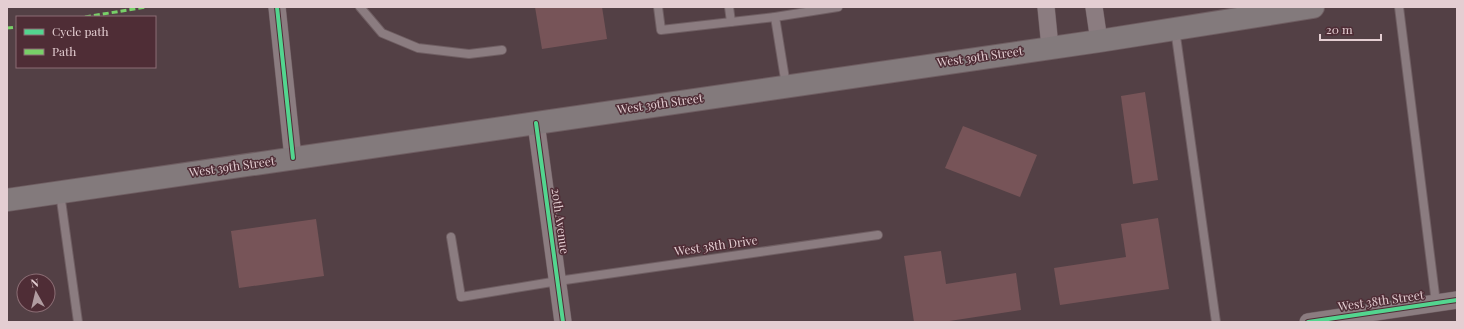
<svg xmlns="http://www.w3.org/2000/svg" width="1464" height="329" font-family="'Playfair Display',serif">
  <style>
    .building { fill: #775458 }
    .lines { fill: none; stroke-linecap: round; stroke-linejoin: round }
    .lane-casing { stroke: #6f5e62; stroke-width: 10 }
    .street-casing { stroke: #6f5e62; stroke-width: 18 }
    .secondary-casing { stroke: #6f5e62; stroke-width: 24 }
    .lane { stroke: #8b7c80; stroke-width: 8 }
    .street { stroke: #8b7c80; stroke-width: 17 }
    .secondary { stroke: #837a7c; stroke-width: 22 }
    .quiet { stroke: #78d068; stroke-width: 3; stroke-dasharray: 6 3; stroke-linecap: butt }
    .cycleway-casing { stroke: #4f2d36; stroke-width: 6 }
    .cycleway { stroke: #53d58f; stroke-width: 4 }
    .labels { text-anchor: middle; stroke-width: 3; stroke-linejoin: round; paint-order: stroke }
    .street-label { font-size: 12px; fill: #e4ced2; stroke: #4f2d36 }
  </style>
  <rect width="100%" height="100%" fill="#534045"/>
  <g class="building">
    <polygon points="535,7 602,7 607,39 542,49"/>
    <polygon points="1145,92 1158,180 1133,184 1121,96"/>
    <polygon points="963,126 1037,155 1020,197 945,168"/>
    <polygon points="1158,218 1169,289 1060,305 1054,268 1126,257 1121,224"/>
    <polygon points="316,219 324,276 239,288 231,231"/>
    <polygon points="941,251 946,284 1016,273 1021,310 943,322 914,322 904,256"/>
  </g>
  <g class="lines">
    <defs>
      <g id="lane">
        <polyline points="360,7 382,33 418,48 469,54 502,50"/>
        <polyline points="658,7 661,30 775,17 838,7"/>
        <polyline points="729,7 731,22"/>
        <polyline points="1399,7 1436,303"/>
        <polyline points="775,17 786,85"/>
        <polyline points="1175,29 1216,322"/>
        <polyline points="60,193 78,322"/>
        <polyline points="451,237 461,297 558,281 878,235"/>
      </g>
      <g id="street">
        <polyline points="277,7 293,158"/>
        <polyline points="1046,7 1050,47"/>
        <polyline points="1094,7 1099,41"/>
        <polyline points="536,123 563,322"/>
        <polyline points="1308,322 1457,300"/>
      </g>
      <polyline id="secondary" points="7,200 1099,41 1313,7"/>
    </defs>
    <use href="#lane" class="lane-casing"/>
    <use href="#street" class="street-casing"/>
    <use href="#secondary" class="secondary-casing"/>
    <use href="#lane" class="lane"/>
    <use href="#street" class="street"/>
    <use href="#secondary" class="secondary"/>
    <g class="quiet">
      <polyline points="85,17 146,7"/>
      <polyline points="7,28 17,27"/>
    </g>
    <defs>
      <g id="cycleway">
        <polyline points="277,7 293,158"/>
        <polyline points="536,123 563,322"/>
        <polyline points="1308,322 1457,300"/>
      </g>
    </defs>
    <use href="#cycleway" class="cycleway-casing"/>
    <use href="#cycleway" class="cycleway"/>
  </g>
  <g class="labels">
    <g class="street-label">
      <text transform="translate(980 57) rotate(-8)" y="4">West 39th Street</text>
      <text transform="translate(660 104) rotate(-8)" y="4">West 39th Street</text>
      <text transform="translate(232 167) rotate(-8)" y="4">West 39th Street</text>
      <text transform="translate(560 221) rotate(82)" y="4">20th Avenue</text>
      <text transform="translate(716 246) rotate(-8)" y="4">West 38th Drive</text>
      <text transform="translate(1381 301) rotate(-8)" y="4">West 38th Street</text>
    </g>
  </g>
  <rect width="1464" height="329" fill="none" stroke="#e4ced2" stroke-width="16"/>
  <rect x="16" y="16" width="140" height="52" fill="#4f2d36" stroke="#8b6d74"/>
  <rect x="24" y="29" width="20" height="6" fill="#53d58f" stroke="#8b6d74"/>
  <text x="52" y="36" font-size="12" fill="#e4ced2">Cycle path</text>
  <rect x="24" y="49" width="20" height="6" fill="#78d068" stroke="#8b6d74"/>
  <text x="52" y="56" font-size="12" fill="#e4ced2">Path</text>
  <g transform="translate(36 293) rotate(352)"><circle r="19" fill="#4f2d36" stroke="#8b6d74"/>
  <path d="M0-3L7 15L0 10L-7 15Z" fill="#b19ca1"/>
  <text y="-6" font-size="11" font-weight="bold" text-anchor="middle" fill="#e4ced2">N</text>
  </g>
  <path d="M1320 34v6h61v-6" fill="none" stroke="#e4ced2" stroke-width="2"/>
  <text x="1326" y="34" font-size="12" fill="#e4ced2" stroke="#4f2d36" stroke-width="3" paint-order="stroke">20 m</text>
</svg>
